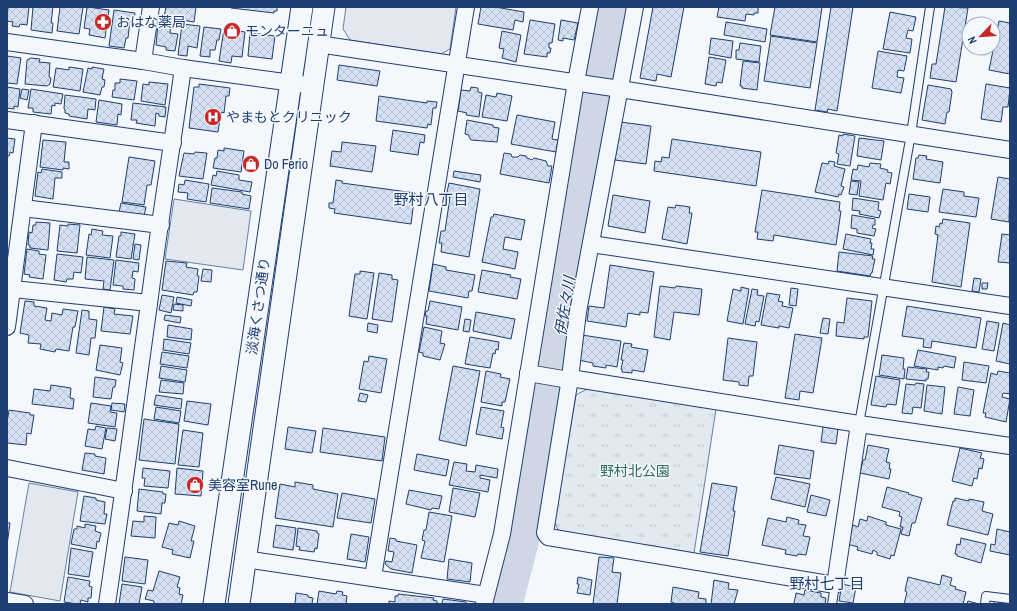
<svg xmlns="http://www.w3.org/2000/svg" width="1017" height="611" font-family="'Archivo Narrow','Noto Sans JP',sans-serif">
  <style>
    .grass { fill: url(#grass-tufts); stroke: #687fa3 }
    .parking { fill: #e3e8f0; stroke: #687fa3 }
    .lines { fill: none; stroke-linecap: round; stroke-linejoin: round }
    .river { stroke: #cfd7e4; stroke-width: 33 }
    .building { fill: url(#building-cross-hatch); stroke: #1d3f73 }
    .service-casing { stroke: #1d3f73; stroke-width: 10 }
    .minor-casing { stroke: #1d3f73; stroke-width: 18 }
    .tertiary-casing { stroke: #1d3f73; stroke-width: 23 }
    .service { stroke: #f4f7fb; stroke-width: 8 }
    .minor { stroke: #f4f7fb; stroke-width: 16 }
    .tertiary { stroke: #f4f7fb; stroke-width: 21 }
    .labels { text-anchor: middle; stroke-width: 3; stroke-linejoin: round; paint-order: stroke }
    .poi-label { font-size: 14px; fill: #1d3f73; stroke: #f4f7fb; text-anchor: start }
    .street-label { font-size: 14px; fill: #1d3f73; stroke: #f4f7fb }
    .park-label { font-size: 14px; fill: #2c6c60; stroke: #f4f7fb }
    .neighbourhood-label { font-size: 15px; fill: #1d3f73; stroke: #f4f7fb }
    .water-label { font-size: 15px; font-style: italic; fill: #1d3f73; stroke: #f4f7fb }
  </style>
  <defs>
    <pattern id="grass-tufts" width="24" height="20" patternUnits="userSpaceOnUse"><rect width="24" height="20" fill="#e3e9f0"/><path d="M3 7l-1-3M5 7V3M7 7l1-3M15 17l-1-3M17 17v-4M19 17l1-3" fill="none" stroke="#c2c9d1"/></pattern>
    <pattern id="building-cross-hatch" width="8" height="8" patternUnits="userSpaceOnUse"><rect width="8" height="8" fill="#d5e0f0"/><path d="M0 0l8 8M0 8l8-8" fill="none" stroke="#b6c1d1"/></pattern>
  </defs>
  <rect width="100%" height="100%" fill="#f4f7fb"/>
  <polygon class="grass" points="587,389 716,409 694,553 559,531 554,522 576,395"/>
  <g class="parking">
    <polygon points="346,7 456,7 450,49 441,54 350,40 343,29"/>
    <polygon points="174,199 251,211 243,270 165,259"/>
    <polygon points="29,483 78,492 60,601 10,592"/>
  </g>
  <g class="lines">
    <polyline class="river" points="506,604 522,543 551,391 614,7"/>
  </g>
  <g class="building">
    <polygon points="8,7 29,7 27,25 20,24 19,27 12,26 13,22 7,21"/>
    <polygon points="33,7 53,7 51,23 53,23 52,33 31,30"/>
    <polygon points="60,7 83,7 79,34 57,31"/>
    <polygon points="88,7 109,10 105,38 89,35 90,29 84,28 87,8"/>
    <polygon points="166,7 196,7 194,22 164,17"/>
    <polygon points="231,7 277,7 277,11 274,11 274,13 231,8"/>
    <polygon points="481,7 495,7 524,12 523,22 515,20 513,30 478,24"/>
    <polygon points="653,7 684,7 671,77 657,74 656,81 640,78"/>
    <polygon points="719,7 758,7 758,13 754,13 754,15 746,14 745,21 717,17"/>
    <polygon points="775,7 822,7 817,42 770,35"/>
    <polygon points="831,7 853,7 837,111 828,109 827,112 815,110"/>
    <polygon points="945,7 968,8 956,82 930,78 932,64 936,64"/>
    <polygon points="114,10 135,13 134,20 130,20 128,38 126,38 124,48 109,46"/>
    <polygon points="890,12 916,17 913,31 908,30 906,38 912,39 910,53 883,49"/>
    <polygon points="530,20 555,24 552,43 549,43 549,48 551,48 550,53 547,53 547,57 524,54"/>
    <polygon points="561,20 578,23 574,40 563,38 563,41 558,40"/>
    <polygon points="999,21 1010,23 1010,74 989,70"/>
    <polygon points="726,22 767,29 765,42 724,35"/>
    <polygon points="158,24 171,25 170,33 178,34 175,51 166,50 166,47 156,45"/>
    <polygon points="182,24 200,26 197,48 188,46 187,56 178,55"/>
    <polygon points="204,27 221,29 219,40 217,40 215,50 210,50 210,57 200,56"/>
    <polygon points="224,29 245,32 242,57 232,56 231,63 219,61"/>
    <polygon points="502,31 521,35 516,62 502,58 504,49 499,48"/>
    <polygon points="250,33 275,36 272,59 248,56"/>
    <polygon points="771,36 817,43 810,88 764,81"/>
    <polygon points="711,38 733,41 731,58 709,54"/>
    <polygon points="740,43 761,46 759,62 736,59 736,50 739,50"/>
    <polygon points="878,51 907,56 904,71 898,70 897,77 904,78 901,93 872,88"/>
    <polygon points="7,56 21,58 17,84 7,83"/>
    <polygon points="709,57 726,60 722,83 717,82 716,86 705,84"/>
    <polygon points="31,58 40,59 39,62 50,63 49,77 51,78 50,84 47,86 25,84 27,60"/>
    <polygon points="743,61 760,63 757,90 742,88 742,86 740,86"/>
    <polygon points="339,65 380,71 377,86 337,80"/>
    <polygon points="69,67 83,69 80,91 53,87 56,68 69,70"/>
    <polygon points="92,67 104,69 102,79 105,80 104,87 102,87 100,95 83,92 88,68 92,69"/>
    <polygon points="120,79 137,81 134,100 112,97 113,90 115,90 115,83 120,83"/>
    <polygon points="149,82 168,84 165,105 141,101 143,84 149,85"/>
    <polygon points="199,84 230,88 229,96 226,96 224,113 221,112 218,132 189,128 194,87 199,87"/>
    <polygon points="986,84 1010,88 1008,107 1003,107 1001,122 981,119"/>
    <polygon points="928,85 951,89 952,92 949,112 947,112 945,124 922,120"/>
    <polygon points="7,87 20,89 18,107 14,106 14,109 7,108"/>
    <polygon points="471,87 478,88 478,92 482,93 479,117 466,115 467,113 458,111 461,90 470,91"/>
    <polygon points="22,89 29,90 27,100 20,98"/>
    <polygon points="31,89 63,94 61,104 55,103 55,106 52,105 51,114 33,112 33,108 28,108"/>
    <polygon points="497,93 512,96 507,121 482,117 486,95 496,97"/>
    <polygon points="65,95 96,99 95,110 88,109 87,119 69,116 69,114 65,113 65,110 64,109"/>
    <polygon points="379,96 427,103 427,101 437,102 436,108 433,108 431,125 428,124 427,128 376,121"/>
    <polygon points="99,100 122,104 121,115 118,114 117,125 96,122"/>
    <polygon points="133,103 166,107 165,117 159,116 159,114 156,113 155,126 136,123 137,120 131,120"/>
    <polygon points="517,115 555,122 552,139 558,140 556,152 511,144"/>
    <polygon points="467,120 493,125 493,127 499,128 497,142 471,140 469,137 469,135 465,134"/>
    <polygon points="620,122 651,126 646,164 615,160"/>
    <polygon points="393,130 425,135 424,143 420,142 418,155 390,151"/>
    <polygon points="843,134 855,136 850,166 837,164 839,154 836,153 839,135 843,136"/>
    <polygon points="7,138 15,139 13,153 10,152 9,156 7,156"/>
    <polygon points="859,138 884,141 881,160 857,156"/>
    <polygon points="672,139 761,152 756,186 654,171 655,161 661,162 662,157 669,158"/>
    <polygon points="43,140 66,142 64,162 69,162 69,169 63,168 63,170 40,167"/>
    <polygon points="342,142 376,146 372,172 330,166 332,151 341,152"/>
    <polygon points="224,148 244,151 241,172 213,168 215,158 217,158 218,150 224,151"/>
    <polygon points="195,152 207,153 203,179 179,176 184,153 194,154"/>
    <polygon points="504,153 511,154 512,157 518,157 520,155 526,156 527,158 532,160 534,158 546,161 548,166 552,166 549,183 500,174"/>
    <polygon points="919,155 927,156 926,159 943,162 940,183 913,179 916,158 918,158"/>
    <polygon points="129,157 155,161 151,185 147,185 144,205 122,202"/>
    <polygon points="829,161 835,162 834,166 845,169 841,186 844,187 841,195 839,194 838,197 815,192 822,163 828,164"/>
    <polygon points="870,163 881,164 880,168 888,170 887,172 892,173 890,184 886,183 883,200 859,196 861,181 851,180 853,169 857,170 858,165 869,167"/>
    <polygon points="42,169 62,172 62,178 55,178 53,199 35,196 38,172 41,173"/>
    <polygon points="217,171 239,175 239,180 252,182 250,192 211,185 213,175 216,176"/>
    <polygon points="454,171 481,175 480,182 453,177"/>
    <polygon points="998,177 1010,179 1009,222 991,219"/>
    <polygon points="185,180 209,184 206,202 187,199 188,193 178,192 179,184 184,185"/>
    <polygon points="336,180 342,181 342,183 415,193 411,224 334,213 335,209 329,208 329,203 333,203"/>
    <polygon points="851,181 859,182 857,195 849,194"/>
    <polygon points="449,183 480,189 469,257 441,252 442,243 439,243 441,231 445,231 450,197 446,197"/>
    <polygon points="212,188 242,192 242,194 251,196 249,209 210,203"/>
    <polygon points="943,189 964,192 964,196 979,198 976,217 939,212"/>
    <polygon points="762,190 840,202 839,211 841,211 836,245 774,235 773,241 757,239 758,232 755,232"/>
    <polygon points="909,194 930,197 928,212 907,209"/>
    <polygon points="613,195 650,201 645,233 608,226"/>
    <polygon points="853,198 879,202 878,210 881,211 879,218 859,214 860,211 852,210"/>
    <polygon points="121,203 146,207 144,216 119,212"/>
    <polygon points="676,205 690,207 689,213 692,213 687,244 662,239 668,207 675,208"/>
    <polygon points="494,214 525,220 521,240 505,237 503,249 518,252 515,269 482,262 491,217 493,217"/>
    <polygon points="852,215 875,219 875,225 873,225 872,228 876,229 874,236 857,233 857,229 851,228"/>
    <polygon points="943,219 970,223 961,287 932,282 938,235 935,234 936,226 939,227 940,223 942,224"/>
    <polygon points="36,222 50,223 48,250 30,248 30,245 28,245 29,232 32,233 33,225 36,225"/>
    <polygon points="68,224 80,225 77,253 57,251 60,225 68,226"/>
    <polygon points="92,229 103,231 102,235 113,236 110,258 86,255 89,234 91,235"/>
    <polygon points="121,232 135,234 131,259 116,257 119,236 121,236"/>
    <polygon points="846,234 871,239 870,243 872,243 871,249 874,249 873,255 843,249"/>
    <polygon points="1002,234 1010,235 1010,263 998,262"/>
    <polygon points="135,244 141,245 139,260 133,259"/>
    <polygon points="27,249 39,251 39,254 46,255 43,279 29,277 30,275 24,274"/>
    <polygon points="839,252 873,256 872,259 875,259 872,273 871,273 870,276 837,271"/>
    <polygon points="57,254 83,257 81,273 74,272 73,279 67,279 66,282 54,280"/>
    <polygon points="87,257 114,260 110,290 103,289 104,281 85,279"/>
    <polygon points="116,260 139,263 138,272 133,271 132,278 135,279 134,290 123,289 123,286 113,285"/>
    <polygon points="166,261 187,263 186,267 198,269 197,275 199,276 197,292 194,292 193,295 162,290"/>
    <polygon points="433,264 446,267 446,270 475,275 472,291 469,291 468,298 429,291"/>
    <polygon points="610,265 654,272 648,313 640,312 640,315 628,313 626,327 587,321 589,306 604,308"/>
    <polygon points="203,269 212,270 211,282 201,281"/>
    <polygon points="482,270 511,275 510,277 521,279 517,299 478,292"/>
    <polygon points="360,271 374,273 367,319 349,316 355,274 360,274"/>
    <polygon points="379,273 392,275 392,279 398,280 392,322 372,319"/>
    <polygon points="974,278 981,279 979,292 972,291"/>
    <polygon points="982,283 988,283 987,289 982,289"/>
    <polygon points="660,286 675,288 676,286 702,289 699,315 674,312 670,340 654,337"/>
    <polygon points="741,287 749,289 743,324 727,321 733,289 741,291"/>
    <polygon points="791,288 798,289 796,306 789,305"/>
    <polygon points="752,289 758,290 757,295 764,296 759,322 756,321 755,326 745,324"/>
    <polygon points="767,293 780,295 778,301 783,302 782,306 793,308 789,328 779,326 779,328 761,325"/>
    <polygon points="162,295 174,297 171,313 159,310"/>
    <polygon points="177,297 192,300 191,306 176,303"/>
    <polygon points="847,298 872,301 868,337 864,337 864,339 836,336 837,322 844,323"/>
    <polygon points="25,301 34,302 34,306 47,308 45,320 51,321 52,313 62,315 63,309 78,311 75,327 73,327 69,351 56,349 55,352 40,349 41,344 28,343 29,335 20,333"/>
    <polygon points="430,301 462,307 458,330 426,324 427,316 425,316 426,311 428,311"/>
    <polygon points="174,304 183,305 183,311 173,310"/>
    <polygon points="907,306 981,318 976,348 932,341 931,348 923,347 924,339 902,336"/>
    <polygon points="104,307 115,309 114,314 133,316 130,334 101,331"/>
    <polygon points="82,310 89,311 89,319 97,320 95,338 91,338 89,355 76,353"/>
    <polygon points="476,312 515,319 511,339 473,331"/>
    <polygon points="165,315 181,317 180,323 164,320"/>
    <polygon points="823,318 830,319 828,334 820,333"/>
    <polygon points="465,319 471,320 469,332 463,331"/>
    <polygon points="987,321 999,323 994,351 982,349"/>
    <polygon points="368,323 378,325 377,333 367,331"/>
    <polygon points="1003,323 1010,325 1010,364 996,361"/>
    <polygon points="168,325 192,329 191,340 167,337"/>
    <polygon points="424,327 442,331 440,343 445,344 440,360 423,356 423,353 419,352"/>
    <polygon points="795,334 822,338 813,393 800,391 799,400 785,398"/>
    <polygon points="582,335 621,341 617,367 606,365 606,368 593,366 593,363 578,360"/>
    <polygon points="470,337 499,342 498,350 496,349 495,354 493,353 490,368 465,364"/>
    <polygon points="728,338 757,342 753,376 749,376 748,386 739,385 739,382 723,380"/>
    <polygon points="164,339 191,343 189,354 163,350"/>
    <polygon points="624,343 632,344 631,347 648,350 644,372 632,370 632,373 622,372 622,369 621,369 623,360 621,360"/>
    <polygon points="100,345 122,348 120,362 123,363 120,375 96,370"/>
    <polygon points="918,350 956,357 954,368 944,366 943,368 938,367 938,370 914,366"/>
    <polygon points="162,352 189,356 187,368 160,364"/>
    <polygon points="882,355 904,358 903,369 905,369 904,379 879,375"/>
    <polygon points="369,356 387,359 381,393 359,389 364,361 368,362"/>
    <polygon points="964,362 989,366 986,383 962,380"/>
    <polygon points="161,366 187,370 185,382 159,378"/>
    <polygon points="453,366 480,371 466,446 439,440"/>
    <polygon points="908,367 927,369 926,372 929,372 928,379 926,379 926,381 906,379"/>
    <polygon points="486,371 501,374 500,377 510,379 505,402 502,402 502,406 481,402"/>
    <polygon points="998,371 1010,373 1010,394 1003,393 1002,397 1010,399 1006,422 985,417 986,413 983,413 991,373 997,375"/>
    <polygon points="876,376 900,380 896,405 887,404 886,407 871,405"/>
    <polygon points="95,377 116,380 115,387 113,387 111,399 93,397"/>
    <polygon points="161,380 184,383 183,394 159,392"/>
    <polygon points="916,383 924,384 921,408 913,407 912,414 902,413 906,384 915,385"/>
    <polygon points="51,385 71,388 70,398 74,399 73,409 32,404 34,389 50,391"/>
    <polygon points="927,385 945,387 942,414 924,411"/>
    <polygon points="958,387 974,390 970,416 954,414"/>
    <polygon points="360,393 368,395 366,402 358,401"/>
    <polygon points="156,395 182,399 181,409 154,405"/>
    <polygon points="187,401 211,404 208,425 184,421"/>
    <polygon points="91,403 111,406 110,412 117,413 115,427 88,423"/>
    <polygon points="112,403 125,404 124,412 111,410"/>
    <polygon points="156,407 181,411 179,423 154,419"/>
    <polygon points="481,407 504,411 501,427 504,428 502,439 476,434"/>
    <polygon points="9,410 30,413 30,415 34,415 31,434 27,433 26,445 7,443 7,422"/>
    <polygon points="144,419 179,424 175,464 139,460"/>
    <polygon points="96,426 106,428 102,449 85,446 88,429 95,430"/>
    <polygon points="288,427 316,431 312,453 285,449"/>
    <polygon points="823,427 838,429 836,444 821,442"/>
    <polygon points="107,428 117,429 115,441 105,439"/>
    <polygon points="323,428 385,437 382,461 320,452"/>
    <polygon points="183,430 203,433 199,467 178,465"/>
    <polygon points="779,445 814,451 810,479 774,474"/>
    <polygon points="868,445 889,449 886,462 890,463 889,469 891,469 889,479 860,473 863,460 865,460"/>
    <polygon points="960,448 982,453 980,458 984,459 982,469 979,468 977,479 974,478 972,486 952,481"/>
    <polygon points="85,453 95,454 95,456 106,458 104,474 82,470"/>
    <polygon points="417,454 449,460 446,476 414,470"/>
    <polygon points="454,462 467,464 466,471 475,472 476,465 498,469 497,478 480,475 480,478 490,480 488,492 449,485"/>
    <polygon points="143,468 170,471 168,488 144,486 145,478 142,478"/>
    <polygon points="177,468 203,471 201,496 175,494"/>
    <polygon points="776,477 810,484 805,507 771,499"/>
    <polygon points="295,482 313,485 313,489 338,494 333,527 275,518 280,484 295,487"/>
    <polygon points="712,483 737,487 733,511 735,511 728,556 700,552"/>
    <polygon points="887,487 909,493 908,494 922,498 915,523 912,523 909,536 901,534 903,527 900,527 902,517 899,516 900,512 882,507"/>
    <polygon points="453,488 480,493 475,517 449,512"/>
    <polygon points="139,489 163,492 163,494 166,494 165,503 162,503 161,514 137,511"/>
    <polygon points="409,490 442,496 439,509 432,508 431,510 406,504"/>
    <polygon points="342,493 375,499 371,523 337,518"/>
    <polygon points="811,495 830,500 826,516 807,512"/>
    <polygon points="84,496 96,498 96,500 105,502 104,514 107,514 105,524 80,521"/>
    <polygon points="955,498 969,501 969,499 984,502 982,511 993,514 988,535 947,525 953,501 955,501"/>
    <polygon points="429,512 452,516 444,562 421,558 425,541 422,540 424,530 426,530"/>
    <polygon points="144,516 156,517 155,538 131,536 133,521 144,522"/>
    <polygon points="868,516 886,522 886,525 901,529 894,556 891,555 890,559 877,555 877,552 873,550 872,554 857,550 858,547 847,544 853,525 858,527 860,519 867,521"/>
    <polygon points="787,517 799,520 798,524 806,525 803,536 810,537 806,555 798,554 797,556 785,554 786,550 762,545 768,518 786,522"/>
    <polygon points="179,521 195,526 191,541 194,541 190,558 172,554 173,550 162,547 169,523 178,525"/>
    <polygon points="7,523 10,523 7,545"/>
    <polygon points="85,524 96,526 95,531 101,533 99,542 97,541 96,549 71,544 74,529 77,529 77,526 85,528"/>
    <polygon points="276,525 296,528 293,550 273,547"/>
    <polygon points="298,528 317,531 317,533 319,534 317,549 315,548 314,552 299,550 300,547 296,546"/>
    <polygon points="997,529 1010,532 1010,555 990,551 991,544 995,545"/>
    <polygon points="351,534 369,537 365,562 347,559"/>
    <polygon points="390,538 396,539 396,541 417,545 412,573 391,569 385,564 386,561 392,562 394,552 388,551"/>
    <polygon points="961,538 986,544 981,563 957,556 957,554 955,554 957,544 960,545"/>
    <polygon points="71,548 93,552 89,577 68,574"/>
    <polygon points="125,557 148,560 145,584 122,581"/>
    <polygon points="599,557 614,558 612,572 621,573 617,604 593,604"/>
    <polygon points="449,559 472,563 470,582 447,579"/>
    <polygon points="159,571 180,577 177,587 180,588 179,594 183,595 181,604 154,604 154,601 145,599 148,590 153,591"/>
    <polygon points="942,575 952,578 950,585 956,587 955,589 966,592 963,604 904,604 907,592 905,591 908,577 940,585"/>
    <polygon points="68,577 90,581 89,586 92,587 91,598 88,598 88,602 81,600 80,604 77,604 64,602"/>
    <polygon points="578,577 592,580 590,595 577,593 579,584 577,584"/>
    <polygon points="714,580 729,583 728,589 738,590 734,604 711,604"/>
    <polygon points="122,584 142,587 139,604 119,604"/>
    <polygon points="842,584 856,587 853,603 839,601"/>
    <polygon points="673,587 699,592 698,598 706,599 706,604 676,604 671,602"/>
    <polygon points="805,590 821,593 821,597 826,598 825,604 794,604 796,593 804,595"/>
    <polygon points="319,591 336,594 337,591 343,592 342,595 347,596 346,604 317,604"/>
    <polygon points="296,593 308,595 308,597 313,598 312,604 295,604"/>
    <polygon points="398,594 434,598 433,600 437,601 437,604 389,604 389,601 395,602 395,596 398,596"/>
    <polygon points="443,599 466,602 466,604 442,604"/>
    <polygon points="968,601 979,604 967,604"/>
    <polygon points="994,601 1009,604 991,604 994,604"/>
  </g>
  <g class="lines">
    <defs>
      <g id="service">
        <polyline points="859,424 911,134 930,7"/>
        <polyline points="832,604 835,585"/>
        <polyline points="985,604 986,596 1010,599"/>
      </g>
      <g id="minor">
        <polyline points="635,7 578,312 570,378 545,533 548,537 835,585 859,424"/>
        <polyline points="7,42 143,61 183,68 314,86"/>
        <polyline points="318,44 620,89 1010,150"/>
        <polyline points="143,61 151,7"/>
        <polyline points="7,120 173,143"/>
        <polyline points="23,208 161,225"/>
        <polyline points="591,244 1010,306"/>
        <polyline points="13,289 149,303"/>
        <polyline points="7,327 34,123"/>
        <polyline points="528,373 563,379 570,378 859,424 1010,446"/>
        <polyline points="7,468 124,491"/>
        <polyline points="245,559 486,595"/>
        <polyline points="373,577 466,7"/>
        <polyline points="7,601 25,604"/>
        <path d="M107,604C122,504 135,404 149,304C159,225 172,147 183,68"/>
        <polyline points="484,604 502,534 576,82 590,7"/>
      </g>
      <g id="tertiary">
        <polyline points="214,604 302,7"/>
        <polyline points="239,604 324,7"/>
      </g>
    </defs>
    <use href="#service" class="service-casing"/>
    <use href="#minor" class="minor-casing"/>
    <use href="#tertiary" class="tertiary-casing"/>
    <use href="#service" class="service"/>
    <use href="#minor" class="minor"/>
    <use href="#tertiary" class="tertiary"/>
  </g>
  <defs>
    <symbol id="pharmacy-disc" viewBox="-11 -11 22 22"><circle r="9.5" fill="#c62828" stroke="#f4f7fb"/><path d="M-2-6h4v4h4v4h-4v4h-4v-4h-4v-4h4Z" fill="#fff"/></symbol>
    <symbol id="shop-disc" viewBox="-11 -11 22 22"><circle r="9.5" fill="#c62828" stroke="#f4f7fb"/><path d="M-5-2.5h2.3a2.7 3.5 0 0 1 5.4 0H5L5.5 6h-11ZM-1.5-2.5h3a1.5 2.3 0 0 0-3 0Z" fill="#fff"/></symbol>
    <symbol id="hospital-disc" viewBox="-11 -11 22 22"><circle r="9.5" fill="#c62828" stroke="#f4f7fb"/><path d="M-5-5h3v3.5h4V-5h3V5h-3V1.5h-4V5h-3Z" fill="#fff"/></symbol>
  </defs>
  <g fill-rule="evenodd">
    <use href="#pharmacy-disc" x="93" y="12" width="20" height="20"/>
    <use href="#shop-disc" x="222" y="21" width="20" height="20"/>
    <use href="#hospital-disc" x="203" y="107" width="20" height="20"/>
    <use href="#shop-disc" x="241" y="154" width="20" height="20"/>
    <use href="#shop-disc" x="185" y="475" width="20" height="20"/>
  </g>
  <g class="labels">
    <g class="poi-label">
      <text x="116" y="27">おはな薬局</text>
      <text x="245" y="36">モンターニュ</text>
      <text x="226" y="122">やまもとクリニック</text>
      <text x="264" y="169">Do Ferio</text>
      <text x="208" y="490">美容室Rune</text>
    </g>
    <g class="street-label">
      <text transform="translate(258 306) rotate(-82)" y="5">淡海くさつ通り</text>
    </g>
    <g class="park-label">
      <text x="635" y="476">野村北公園</text>
    </g>
    <g class="neighbourhood-label">
      <text x="431" y="205">野村八丁目</text>
      <text x="827" y="589">野村七丁目</text>
    </g>
    <g class="water-label">
      <text transform="translate(565 306) rotate(-81)" y="5">伊佐々川</text>
    </g>
  </g>
  <rect width="1017" height="611" fill="none" stroke="#1d3f73" stroke-width="16"/>
  <g transform="translate(981 36) rotate(245)"><circle r="19" fill="#f4f7fb" stroke="#9eadc5"/>
  <path d="M0-3L7 15L0 10L-7 15Z" fill="#c62828"/>
  <text y="-6" font-size="11" font-weight="bold" text-anchor="middle" fill="#1d3f73">N</text>
  </g>
</svg>
